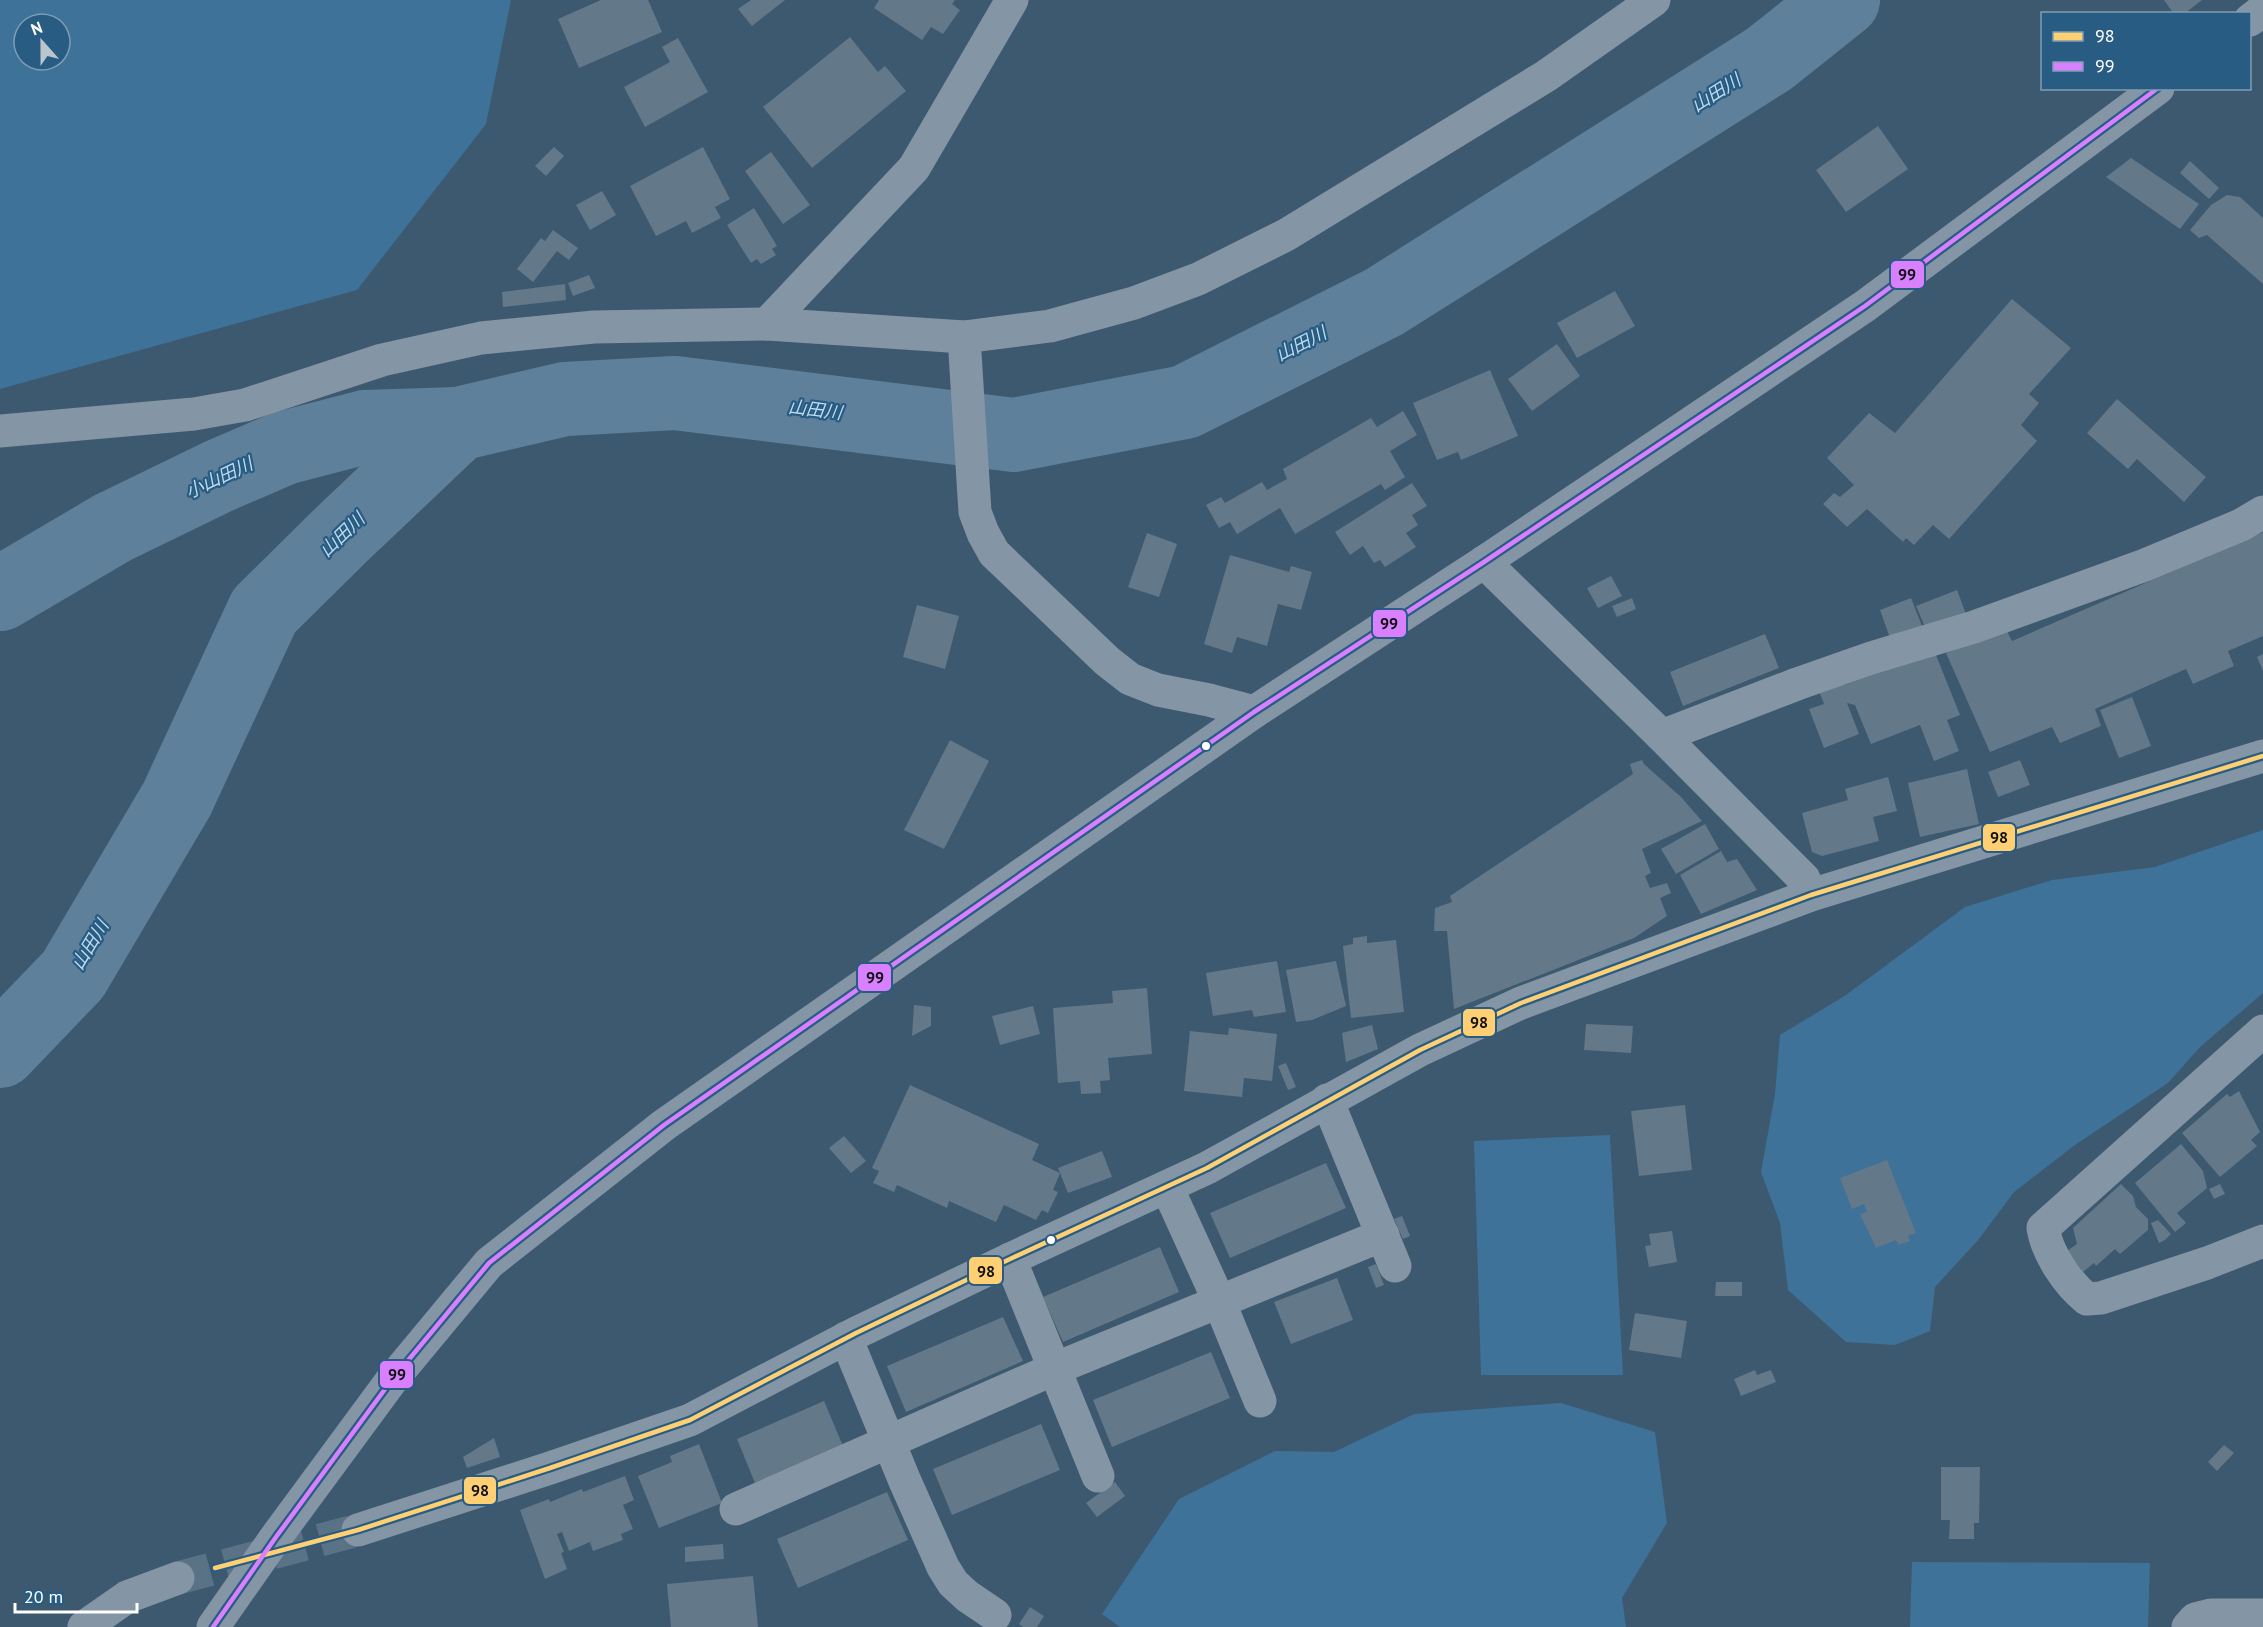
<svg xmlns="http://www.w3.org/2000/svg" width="2263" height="1627" font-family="'PT Sans','Noto Sans JP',sans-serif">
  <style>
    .green { fill: #3e7299; fill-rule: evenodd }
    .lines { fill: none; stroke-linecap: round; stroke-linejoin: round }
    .river { stroke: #5e809b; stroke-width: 74 }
    .building { fill: #637888 }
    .minor-tunnel { stroke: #5a7285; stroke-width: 33; stroke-dasharray: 33 16; stroke-linecap: butt }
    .minor { stroke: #8495a5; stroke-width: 33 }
    .bus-1-casing { stroke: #295c83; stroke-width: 9 }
    .bus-2-casing { stroke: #295c83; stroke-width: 9 }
    .bus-1 { stroke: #fed073; stroke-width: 4.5 }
    .bus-2 { stroke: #d880ff; stroke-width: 4.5 }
    .bus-dot { fill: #fff; stroke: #295c83; stroke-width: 2 }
    .labels { text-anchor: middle; stroke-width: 4.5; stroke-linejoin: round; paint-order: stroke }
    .water-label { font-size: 18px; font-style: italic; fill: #bedaee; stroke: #295c83 }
    .line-badge { stroke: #295c83; stroke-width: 2 }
    .pale-badge-label { font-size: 16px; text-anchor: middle; font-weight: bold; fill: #111 }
  </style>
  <rect width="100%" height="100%" fill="#3d596f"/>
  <g class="green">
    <path d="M0,0H511L486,124L357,290L0,389ZM24,24H60V60H24Z"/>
    <polygon points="2263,830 2263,993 2200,1047 2168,1083 2075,1145 2014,1192 1979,1239 1935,1287 1930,1331 1895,1345 1846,1342 1788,1290 1780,1223 1761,1172 1775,1094 1780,1035 1846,995 1965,907 2052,880 2155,867"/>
    <polygon points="1610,1135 1623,1375 1481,1375 1474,1141"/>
    <polygon points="1561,1403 1655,1432 1667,1523 1622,1598 1626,1627 1120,1627 1102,1614 1179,1499 1275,1451 1334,1452 1414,1414"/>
    <polygon points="1912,1562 2150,1563 2148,1627 1910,1627"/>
  </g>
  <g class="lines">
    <g class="river">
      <polyline points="0,594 112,528 219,476 284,448 365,427 458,424"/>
      <polyline points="0,1051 73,975 177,799 264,611 341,535 458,424 565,399 675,393 1014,435 1185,402 1384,302 1769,59 1843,0"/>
    </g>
  </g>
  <g class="building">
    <polygon points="601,0 648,0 662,32 579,68 558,19"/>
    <polygon points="751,0 785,0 752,26 738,9"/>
    <polygon points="879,0 955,0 952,4 960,10 943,34 931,27 922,40 874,8"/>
    <polygon points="2164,0 2202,0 2184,14 2174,14"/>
    <polygon points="850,37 878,72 885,66 906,91 812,168 763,107"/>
    <polygon points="678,38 708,92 645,127 624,87 670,62 662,47"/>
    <polygon points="1878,126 1908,169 1846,212 1816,170"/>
    <polygon points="554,147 564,156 546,176 535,166"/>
    <polygon points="703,147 730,199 715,207 721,218 692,233 686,221 656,236 630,186"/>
    <polygon points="771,152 810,205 783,224 745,171"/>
    <polygon points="2131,158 2199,204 2180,229 2106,177"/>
    <polygon points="2190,161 2219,188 2209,199 2180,173"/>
    <polygon points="602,191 616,215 590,230 576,205"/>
    <polygon points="2227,195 2240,197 2263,218 2263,284 2207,235 2199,238 2190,230 2211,205"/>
    <polygon points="754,208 777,246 772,249 776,255 761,264 757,259 751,263 727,225"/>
    <polygon points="553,230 578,248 569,260 557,251 533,282 517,269 541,238 545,241"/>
    <polygon points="589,275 595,288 573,296 568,283"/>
    <polygon points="565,284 566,300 503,307 502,292"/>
    <polygon points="1615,291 1635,326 1577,358 1557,323"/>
    <polygon points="2012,299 2071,348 2029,394 2039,403 2021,425 2037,441 1949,539 1933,525 1914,545 1906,538 1903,542 1867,509 1847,527 1823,504 1834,493 1840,497 1854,485 1827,458 1869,413 1895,433"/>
    <polygon points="1557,344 1580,376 1532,411 1508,379"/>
    <polygon points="1490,370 1518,436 1461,460 1458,452 1437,460 1413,403"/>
    <polygon points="2117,399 2206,477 2184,502 2137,459 2128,469 2087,433"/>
    <polygon points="1403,411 1417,435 1390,451 1405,477 1385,490 1381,484 1295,534 1280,508 1237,534 1230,522 1219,528 1206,505 1221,497 1225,503 1262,482 1267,490 1287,479 1283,469 1371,418 1377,427"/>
    <polygon points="1412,483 1427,506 1412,515 1418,525 1406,533 1416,547 1385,567 1380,560 1374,563 1363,546 1350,555 1335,532"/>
    <polygon points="2263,532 2263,636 2228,651 2234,666 2193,684 2186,669 2095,709 2101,726 2060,743 2052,727 1990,752 1946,653 2006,629 2012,641"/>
    <polygon points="1147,533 1177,544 1159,597 1128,587"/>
    <polygon points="1230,555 1289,572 1291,566 1312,572 1301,610 1278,604 1267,646 1237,637 1232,653 1204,644"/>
    <polygon points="1611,576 1622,596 1598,608 1587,588"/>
    <polygon points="1957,590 1966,614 1925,627 1916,606"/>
    <polygon points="1632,598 1636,609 1617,617 1612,606"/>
    <polygon points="1911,598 1922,626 1890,638 1880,610"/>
    <polygon points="917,605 959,616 945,669 903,657"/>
    <polygon points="1765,634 1779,668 1683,706 1670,672"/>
    <polygon points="1934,650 1960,715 1947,720 1959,751 1934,761 1920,725 1871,744 1855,705 1847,703 1859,734 1824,748 1809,709 1824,704 1819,691 1843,682 1845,685"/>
    <polygon points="2263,654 2263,671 2257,657"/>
    <polygon points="2132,697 2151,746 2119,758 2100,710"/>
    <polygon points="950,740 989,761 944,849 904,830"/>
    <polygon points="1642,760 1644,764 1681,797 1702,821 1642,849 1651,873 1645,876 1650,888 1667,883 1671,893 1660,898 1667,916 1634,938 1454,1009 1447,931 1434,931 1435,908 1452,902 1450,896 1633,774 1630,764"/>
    <polygon points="2020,760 2030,785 1998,797 1988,772"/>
    <polygon points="1967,769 1979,824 1920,837 1908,783"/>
    <polygon points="1888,777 1897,811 1873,817 1879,841 1822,856 1812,852 1802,813 1848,800 1845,789"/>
    <polygon points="1705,824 1719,849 1676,874 1661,849"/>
    <polygon points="1721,851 1727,862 1737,859 1757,890 1701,914 1680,875"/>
    <polygon points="1367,936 1367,943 1396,940 1404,1012 1351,1018 1343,946 1353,944 1353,938"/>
    <polygon points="1277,961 1286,1012 1254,1017 1252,1010 1213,1016 1206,973"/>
    <polygon points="1336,961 1346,1006 1312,1020 1296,1022 1286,970"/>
    <polygon points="1147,988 1152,1054 1108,1058 1110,1080 1100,1081 1101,1093 1081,1094 1080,1081 1058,1083 1053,1008 1113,1003 1112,991"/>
    <polygon points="914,1005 931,1007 931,1026 912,1036"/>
    <polygon points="1033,1006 1040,1034 1000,1045 992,1016"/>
    <polygon points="1586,1024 1633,1026 1631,1053 1584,1050"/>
    <polygon points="1372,1025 1378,1049 1346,1062 1342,1033"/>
    <polygon points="1229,1028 1277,1034 1272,1081 1244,1078 1242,1097 1184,1091 1190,1031 1228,1035"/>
    <polygon points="1286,1063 1296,1087 1288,1090 1278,1066"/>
    <polygon points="910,1085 1039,1144 1032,1160 1060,1173 1053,1190 1058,1192 1048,1213 1042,1210 1036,1220 1004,1205 996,1222 949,1201 947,1208 897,1185 894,1192 873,1183 879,1171 872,1168"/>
    <polygon points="2239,1091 2260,1132 2251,1140 2257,1146 2220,1177 2182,1133 2227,1094 2230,1097"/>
    <polygon points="1685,1105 1692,1170 1639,1176 1631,1111"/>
    <polygon points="844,1136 866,1161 851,1173 829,1148"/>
    <polygon points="2181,1144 2203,1171 2207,1188 2177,1213 2186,1223 2175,1232 2135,1183"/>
    <polygon points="1102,1151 1112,1177 1068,1193 1058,1168"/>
    <polygon points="1887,1160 1916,1233 1908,1236 1910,1241 1898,1245 1896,1240 1876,1248 1860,1214 1867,1212 1864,1204 1852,1209 1840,1178"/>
    <polygon points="1326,1163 1346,1208 1230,1258 1210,1213"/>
    <polygon points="2121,1184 2133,1196 2136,1207 2148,1219 2148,1230 2120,1254 2115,1249 2096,1266 2094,1263 2083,1272 2067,1251 2077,1244 2073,1228"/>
    <polygon points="2220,1184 2225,1194 2214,1199 2209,1189"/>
    <polygon points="1402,1216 1410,1236 1403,1239 1394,1219"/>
    <polygon points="2158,1220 2171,1234 2165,1240 2159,1243 2151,1223"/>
    <polygon points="1672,1231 1677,1262 1649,1267 1645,1246 1651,1245 1649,1234"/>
    <polygon points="1160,1247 1179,1292 1063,1342 1043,1297"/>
    <polygon points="1376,1264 1384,1285 1376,1288 1368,1267"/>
    <polygon points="1337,1278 1353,1320 1291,1344 1274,1302"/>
    <polygon points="1716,1282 1742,1282 1742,1296 1715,1296"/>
    <polygon points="1635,1313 1687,1321 1681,1358 1629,1350"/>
    <polygon points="1003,1317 1023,1361 906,1412 887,1366"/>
    <polygon points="1211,1352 1230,1398 1112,1447 1093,1400"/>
    <polygon points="1755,1370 1757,1375 1771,1370 1776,1382 1741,1396 1734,1379"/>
    <polygon points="824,1401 843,1446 755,1483 737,1439"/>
    <polygon points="1041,1424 1060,1470 952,1515 933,1469"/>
    <polygon points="494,1438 500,1457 467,1468 463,1457"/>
    <polygon points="699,1444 722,1503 659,1528 638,1476 672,1462 670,1456"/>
    <polygon points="2224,1445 2234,1453 2217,1471 2208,1462"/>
    <polygon points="1941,1467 1980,1467 1979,1523 1974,1523 1974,1539 1949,1539 1950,1520 1941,1520"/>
    <polygon points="625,1476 634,1500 623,1505 633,1529 621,1534 623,1540 593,1551 590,1542 569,1551 562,1532 557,1534 564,1552 561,1553 567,1569 545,1579 520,1510 549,1499 550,1502 582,1489 583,1492"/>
    <polygon points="1115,1482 1125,1496 1097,1517 1086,1503"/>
    <polygon points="887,1492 908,1540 798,1588 777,1539"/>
    <polygon points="723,1544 724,1559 685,1562 685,1547"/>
    <polygon points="753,1576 758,1627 671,1627 667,1584"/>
    <polygon points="1030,1607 1044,1616 1037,1627 1023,1627 1019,1624"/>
  </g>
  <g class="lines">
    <polyline class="minor-tunnel" points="178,1578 358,1530"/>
    <g class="minor">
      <polyline points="2250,20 2263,10"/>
      <polyline points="767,324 914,168 1012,0"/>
      <polyline points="964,337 975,512 983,533 994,553 1107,661 1130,679 1158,690 1209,700 1254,712"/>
      <polyline points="0,431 194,414 245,405 382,360 481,338 594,327 767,324 964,337 1050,326 1134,303 1198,279 1286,235 1546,76 1654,0"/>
      <polyline points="1484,562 1662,736 1804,879 1811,895"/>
      <polyline points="1662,736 1797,684 1871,658 1974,627 2145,565 2241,525 2263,512"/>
      <path d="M2263,1031L2043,1228C2047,1253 2067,1283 2087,1299L2101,1298L2207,1263L2263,1241"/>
      <polyline points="1327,1100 1395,1266"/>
      <polyline points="1167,1187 1219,1301 1260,1401"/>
      <polyline points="1010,1259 1098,1476"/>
      <polyline points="846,1338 904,1479 943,1567 953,1583 967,1596 995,1615"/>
      <polyline points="736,1509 1054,1369 1383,1235"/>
      <polyline points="358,1530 550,1468 690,1420 856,1333 1010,1259 1207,1168 1420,1050 1521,1003 1811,895 2263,756"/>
      <polyline points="84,1627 127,1597 178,1578"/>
      <polyline points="213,1627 276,1537 391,1381 489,1263 664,1125 1254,712 1484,562 1865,306 2158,88"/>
      <polyline points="2188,1627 2195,1619 2211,1615 2263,1615"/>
    </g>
    <defs>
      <polyline id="bus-1" points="215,1568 358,1530 550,1468 690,1420 856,1333 1010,1259 1207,1168 1420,1050 1521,1003 1811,895 2263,756"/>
      <polyline id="bus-2" points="213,1627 276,1537 391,1381 489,1263 664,1125 1254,712 1484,562 1865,306 2158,88"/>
    </defs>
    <use href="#bus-1" class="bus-1-casing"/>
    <use href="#bus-2" class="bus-2-casing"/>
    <use href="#bus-1" class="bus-1"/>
    <use href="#bus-2" class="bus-2"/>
  </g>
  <g class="bus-dot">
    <circle cx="1206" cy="746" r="5"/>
    <circle cx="1051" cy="1240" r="5"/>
  </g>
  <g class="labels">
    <g class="water-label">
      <text transform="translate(1716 93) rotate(-32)" y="6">山田川</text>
      <text transform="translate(1301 344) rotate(-27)" y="6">山田川</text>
      <text transform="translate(815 410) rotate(7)" y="6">山田川</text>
      <text transform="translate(219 478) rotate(-25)" y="6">小山田川</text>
      <text transform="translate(342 535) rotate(-44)" y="6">山田川</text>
      <text transform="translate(90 945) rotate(-59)" y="6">山田川</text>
    </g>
  </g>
  <g class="line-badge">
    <rect x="1890" y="260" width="35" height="29" rx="6" fill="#d880ff"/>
    <rect x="1372" y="609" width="35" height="29" rx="6" fill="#d880ff"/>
    <rect x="1982" y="823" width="34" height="29" rx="6" fill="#fed073"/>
    <rect x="857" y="963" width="35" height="29" rx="6" fill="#d880ff"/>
    <rect x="1462" y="1008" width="34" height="29" rx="6" fill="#fed073"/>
    <rect x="968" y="1256" width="35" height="29" rx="6" fill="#fed073"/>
    <rect x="379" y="1360" width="35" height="29" rx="6" fill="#d880ff"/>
    <rect x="463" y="1476" width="34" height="29" rx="6" fill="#fed073"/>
  </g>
  <g class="pale-badge-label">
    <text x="1907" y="280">99</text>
    <text x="1389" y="629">99</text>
    <text x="1999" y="843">98</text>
    <text x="875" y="983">99</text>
    <text x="1479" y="1028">98</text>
    <text x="986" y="1277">98</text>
    <text x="397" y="1380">99</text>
    <text x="480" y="1496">98</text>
  </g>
  <rect x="2041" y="12" width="210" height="78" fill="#295c83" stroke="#7f9db5" stroke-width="1.5"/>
  <rect x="2053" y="32" width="30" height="9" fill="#fed073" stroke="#7f9db5" stroke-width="1.5"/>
  <text x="2095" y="42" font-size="18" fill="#ffffff">98</text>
  <rect x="2053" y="62" width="30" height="9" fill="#d880ff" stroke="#7f9db5" stroke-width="1.5"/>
  <text x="2095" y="72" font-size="18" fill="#ffffff">99</text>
  <g transform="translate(42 42) rotate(339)"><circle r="28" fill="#295c83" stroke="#7f9db5" stroke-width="1.5"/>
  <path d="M0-4.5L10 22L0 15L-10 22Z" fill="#bbc5cd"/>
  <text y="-9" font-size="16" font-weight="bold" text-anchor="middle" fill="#ffffff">N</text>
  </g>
  <path d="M15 1603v9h122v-9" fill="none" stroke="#ffffff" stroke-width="3"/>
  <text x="24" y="1603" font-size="18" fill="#ffffff" stroke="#295c83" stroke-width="4.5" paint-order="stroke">20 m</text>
</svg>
